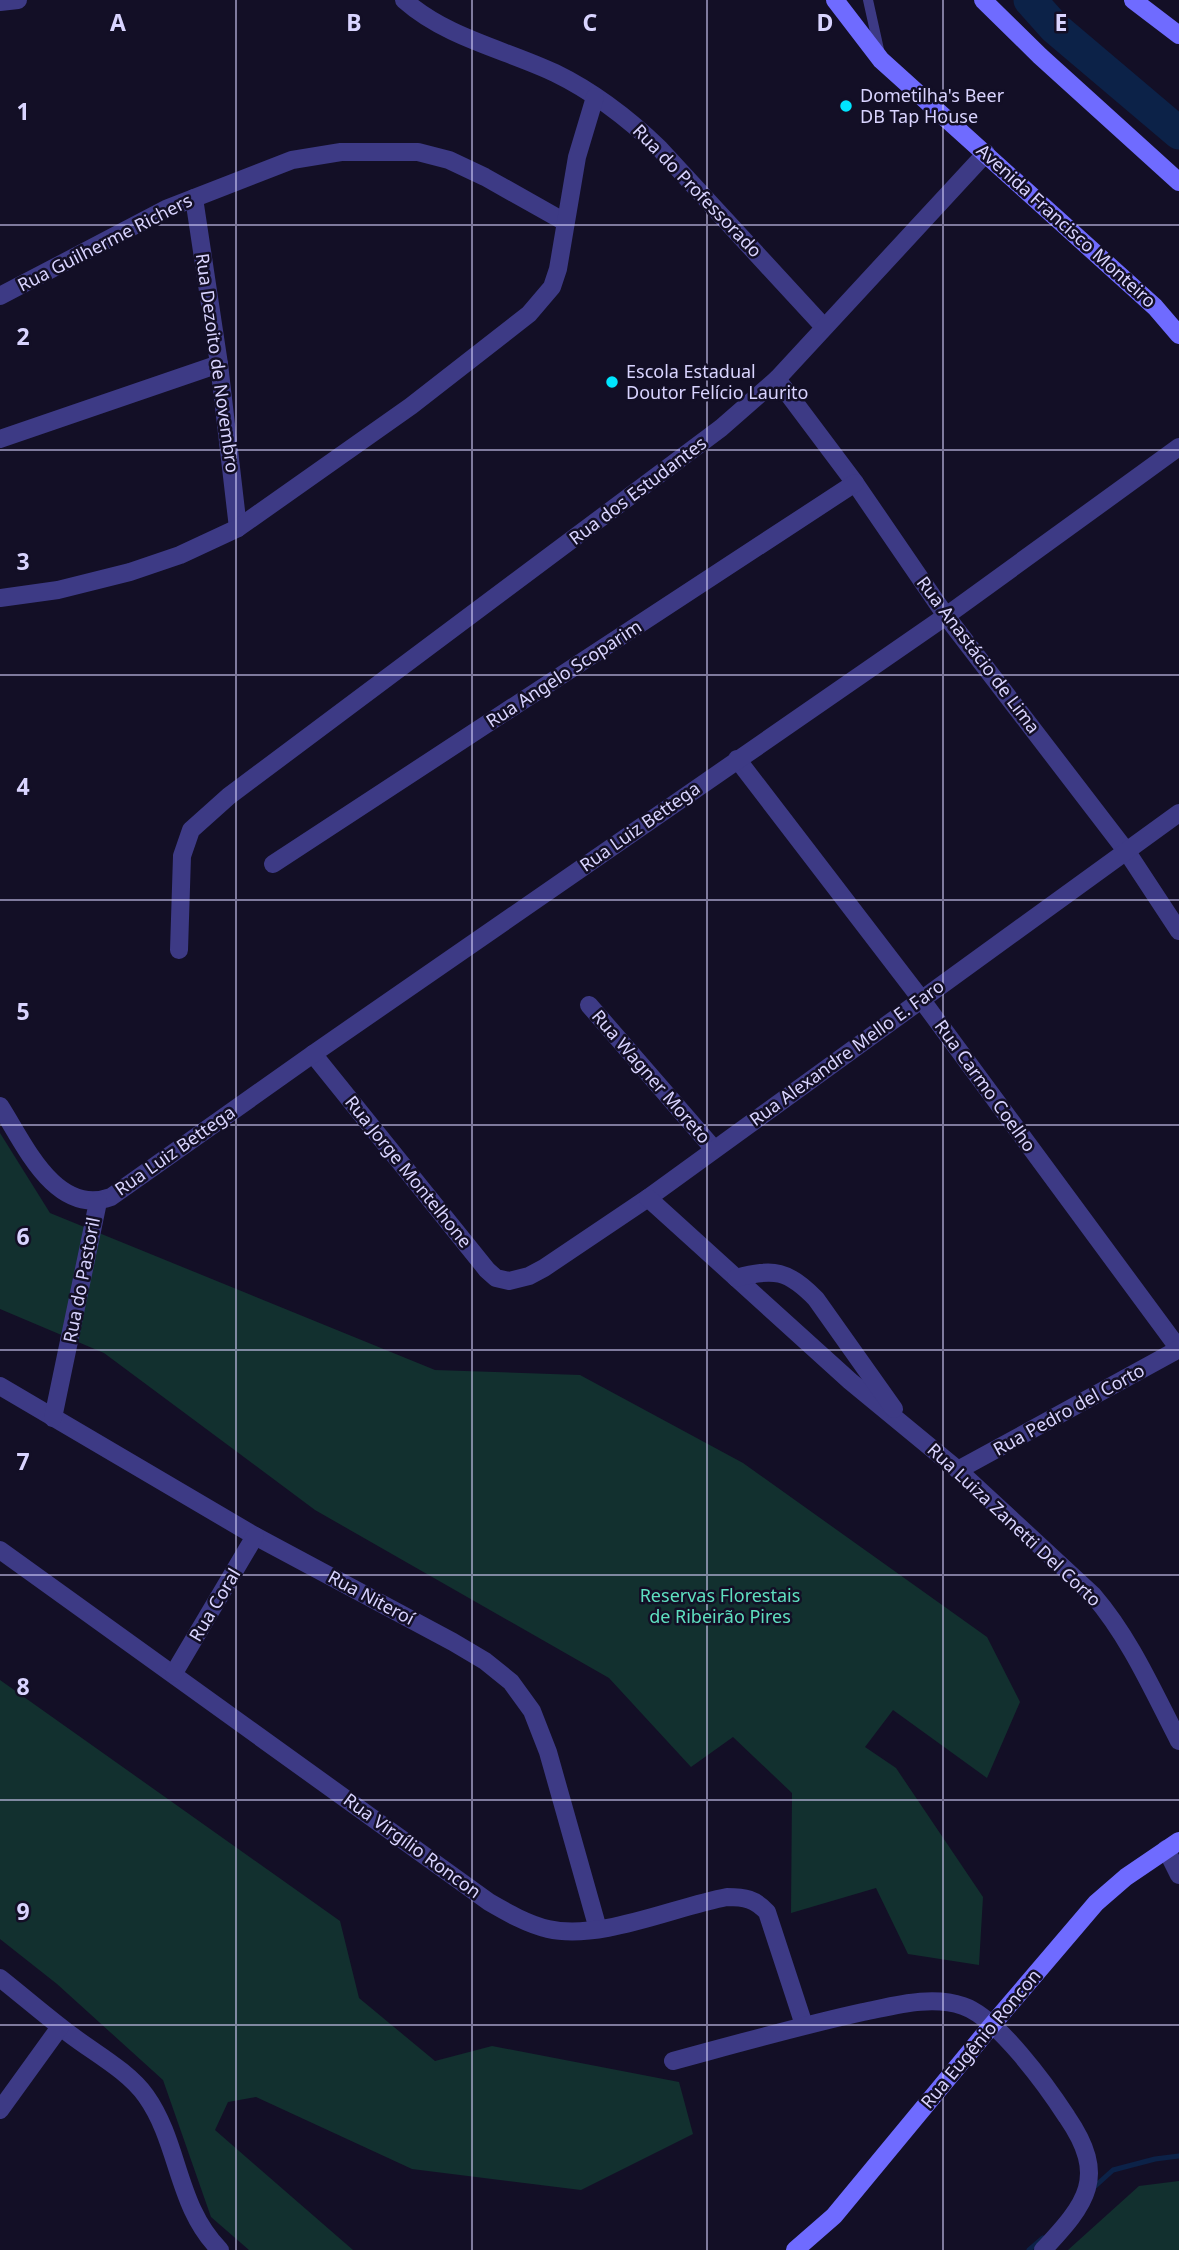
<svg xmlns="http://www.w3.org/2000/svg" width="1179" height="2250" font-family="'Noto Sans',sans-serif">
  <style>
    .green { fill: #12302f }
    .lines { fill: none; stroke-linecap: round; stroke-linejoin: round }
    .stream { stroke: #0c2248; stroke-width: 5 }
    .river { stroke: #0c2248; stroke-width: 33 }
    .lane { stroke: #3d3a85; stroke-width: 10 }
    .street { stroke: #3d3a85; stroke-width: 18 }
    .secondary { stroke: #6f6bff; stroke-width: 18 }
    .grid { fill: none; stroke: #d9d4ff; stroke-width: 2; stroke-opacity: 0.55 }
    .poi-dot { fill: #00e5ff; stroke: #130f26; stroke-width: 2.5 }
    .labels { text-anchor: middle; stroke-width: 5; stroke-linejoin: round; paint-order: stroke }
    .poi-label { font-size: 18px; fill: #d9d4ff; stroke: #130f26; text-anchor: start }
    .street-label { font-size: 18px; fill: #d9d4ff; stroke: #130f26 }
    .park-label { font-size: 18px; fill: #5fe0c0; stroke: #130f26 }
    .grid-label { font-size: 23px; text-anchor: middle; font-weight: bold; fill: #d9d4ff; stroke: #130f26; stroke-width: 5; stroke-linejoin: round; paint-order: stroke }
  </style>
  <rect width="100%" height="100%" fill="#130f26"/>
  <g class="green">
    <polygon points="0,1133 50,1213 435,1370 580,1375 743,1463 987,1637 1020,1702 987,1778 893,1710 865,1747 896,1768 983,1897 979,1965 908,1954 876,1888 791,1913 792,1793 733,1737 691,1767 609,1678 315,1510 104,1353 0,1309"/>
    <polygon points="0,1680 340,1921 359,1998 435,2061 492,2046 679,2082 693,2134 581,2190 412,2169 256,2097 228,2102 215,2130 353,2250 249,2250 211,2217 163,2080 57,1984 0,1939"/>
    <polygon points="1179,2181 1179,2250 1068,2250 1139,2186"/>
  </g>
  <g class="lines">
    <g class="stream">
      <polyline points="1092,2189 1113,2170 1155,2159 1179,2156"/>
      <polyline points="1029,2250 1043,2238"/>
    </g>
    <polyline class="river" points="1030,0 1055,28 1179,133"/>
    <polyline class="lane" points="868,0 880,54"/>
    <g class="street">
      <path d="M404,0C447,38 504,49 555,73C594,92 629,119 660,149L824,327"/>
      <polyline points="0,2 18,0"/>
      <polyline points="194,198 219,364 238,528"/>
      <polyline points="0,296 166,209 292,160 341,152 418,152 449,160 485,177 565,222"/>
      <polyline points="777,379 855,483 946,616 1127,852 1179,931"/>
      <polyline points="0,439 219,364"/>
      <polyline points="0,598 58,590 130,572 180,555 238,528 411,406 529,314 552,287 558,269 577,157 595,97"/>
      <polyline points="737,759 921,999 1179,1349"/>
      <polyline points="273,864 855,483"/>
      <polyline points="179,950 182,856 191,830 229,796 721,428 777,379 986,153"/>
      <polyline points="589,1005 713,1148"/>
      <polyline points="313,1054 487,1270 496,1278 509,1281 529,1276 544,1268 648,1198 1179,813"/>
      <path d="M0,1106C24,1143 55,1217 111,1197L313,1054L946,616L1179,447"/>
      <path d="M648,1198L850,1381L958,1470L1093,1595C1130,1638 1153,1691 1179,1741"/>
      <path d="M736,1278C774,1268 788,1270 816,1299L894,1409"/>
      <polyline points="0,1386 255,1536 453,1642 485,1661 511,1682 532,1711 548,1752 598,1929"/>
      <polyline points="53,1418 98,1202"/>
      <polyline points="958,1470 1179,1349"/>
      <path d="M0,1550L489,1902C508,1913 527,1924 548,1929C600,1941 674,1907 727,1897C745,1897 755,1899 767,1912L804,2025"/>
      <polyline points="174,1673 255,1536"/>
      <polyline points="1166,1849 1179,1875"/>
      <path d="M0,1978C24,1997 47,2017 71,2035C96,2054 128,2071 146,2096C180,2144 176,2206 220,2250"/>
      <path d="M673,2061C736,2044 799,2026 863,2012C894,2006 931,1995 963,2006C997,2017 1047,2086 1067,2117C1108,2177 1087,2203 1043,2250"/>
      <polyline points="0,2110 60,2027"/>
    </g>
    <g class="secondary">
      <polyline points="835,0 881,60 1155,307 1179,335"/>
      <polyline points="983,0 1040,56 1179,182"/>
      <polyline points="1133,0 1179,35"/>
      <polyline points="795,2250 834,2216 992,2025 1096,1903 1126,1877 1179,1841"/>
    </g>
  </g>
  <path class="grid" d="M236,0V2250M472,0V2250M707,0V2250M943,0V2250M0,225H1179M0,450H1179M0,675H1179M0,900H1179M0,1125H1179M0,1350H1179M0,1575H1179M0,1800H1179M0,2025H1179"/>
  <g class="poi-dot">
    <circle cx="846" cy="106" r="7"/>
    <circle cx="612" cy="382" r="7"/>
  </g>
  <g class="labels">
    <g class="poi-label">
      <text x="860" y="102">Dometilha's Beer<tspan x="860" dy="21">DB Tap House</tspan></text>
      <text x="626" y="378">Escola Estadual<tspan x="626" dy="21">Doutor Felício Laurito</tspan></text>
    </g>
    <g class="street-label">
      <text transform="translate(697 191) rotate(46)" y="6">Rua do Professorado</text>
      <text transform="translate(1066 226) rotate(42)" y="6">Avenida Francisco Monteiro</text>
      <text transform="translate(105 243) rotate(-27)" y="6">Rua Guilherme Richers</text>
      <text transform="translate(217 363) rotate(82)" y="6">Rua Dezoito de Novembro</text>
      <text transform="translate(638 491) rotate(-37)" y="6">Rua dos Estudantes</text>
      <text transform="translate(978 655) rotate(53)" y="6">Rua Anastácio de Lima</text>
      <text transform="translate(564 674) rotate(-33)" y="6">Rua Angelo Scoparim</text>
      <text transform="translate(640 827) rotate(-35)" y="6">Rua Luiz Bettega</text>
      <text transform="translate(847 1053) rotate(-36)" y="6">Rua Alexandre Mello E. Faro</text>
      <text transform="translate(651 1077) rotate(49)" y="6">Rua Wagner Moreto</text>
      <text transform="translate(985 1086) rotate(54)" y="6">Rua Carmo Coelho</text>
      <text transform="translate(175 1151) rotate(-35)" y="6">Rua Luiz Bettega</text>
      <text transform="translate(408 1172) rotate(51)" y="6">Rua Jorge Montelhone</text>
      <text transform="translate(82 1280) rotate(-79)" y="6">Rua do Pastoril</text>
      <text transform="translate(1069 1410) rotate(-29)" y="6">Rua Pedro del Corto</text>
      <text transform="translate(1014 1525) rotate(43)" y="6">Rua Luiza Zanetti Del Corto</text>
      <text transform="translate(371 1598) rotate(28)" y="6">Rua Niteroí</text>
      <text transform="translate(215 1605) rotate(-59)" y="6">Rua Coral</text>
      <text transform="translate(412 1846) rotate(36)" y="6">Rua Virgílio Roncon</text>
      <text transform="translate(981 2039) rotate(-50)" y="6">Rua Eugênio Roncon</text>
    </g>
    <g class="park-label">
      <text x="720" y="1602">Reservas Florestais<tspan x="720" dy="21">de Ribeirão Pires</tspan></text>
    </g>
  </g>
  <g class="grid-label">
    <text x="118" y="31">A</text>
    <text x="354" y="31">B</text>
    <text x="590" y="31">C</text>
    <text x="825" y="31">D</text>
    <text x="1061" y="31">E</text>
    <text x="23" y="120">1</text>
    <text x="23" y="345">2</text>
    <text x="23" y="570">3</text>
    <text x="23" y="795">4</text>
    <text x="23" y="1020">5</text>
    <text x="23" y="1245">6</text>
    <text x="23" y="1470">7</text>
    <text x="23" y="1695">8</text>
    <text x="23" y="1920">9</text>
  </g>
</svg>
